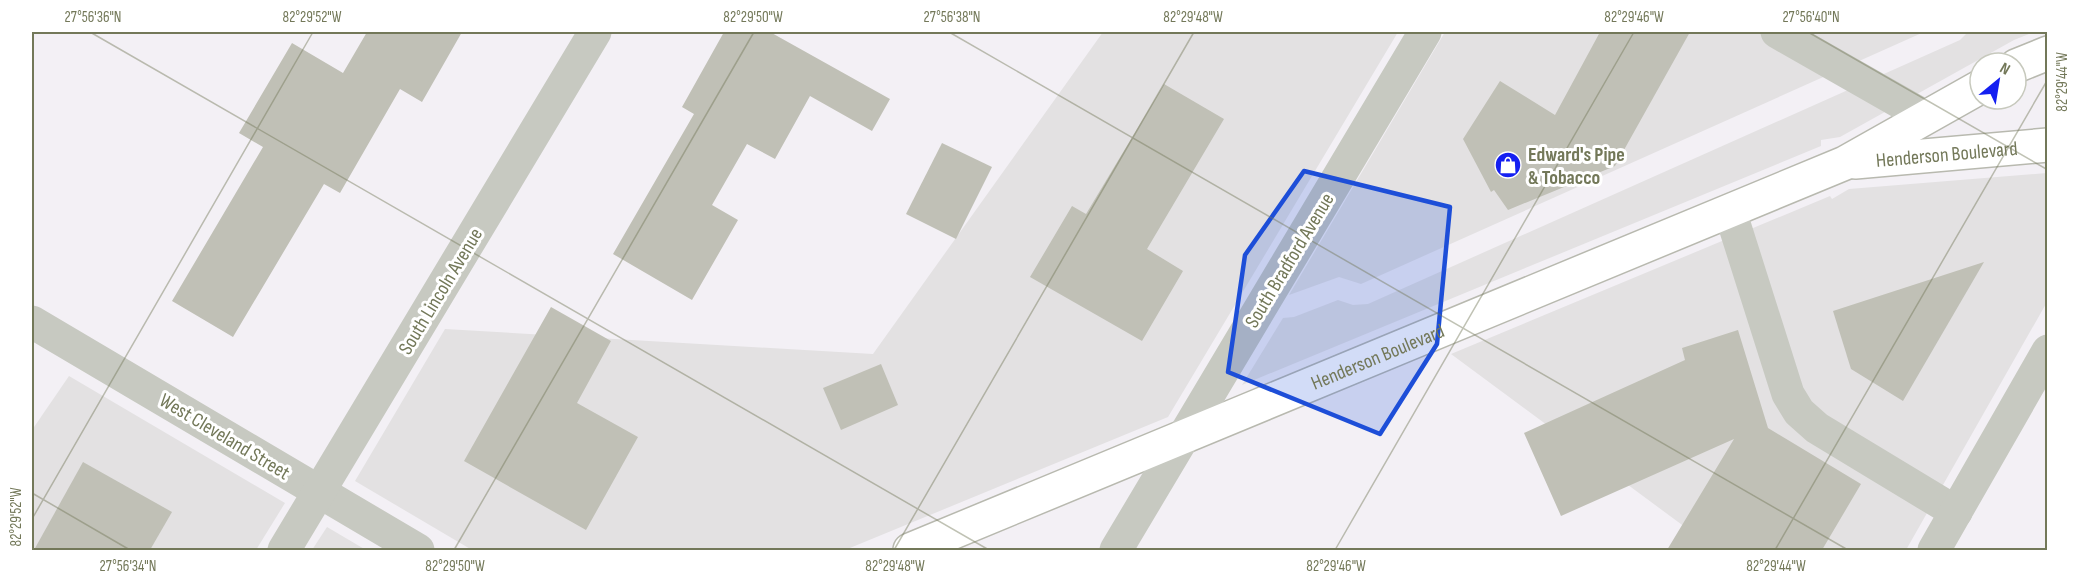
<svg xmlns="http://www.w3.org/2000/svg" width="2079" height="582" font-family="'Sofia Sans Condensed',sans-serif">
  <style>
    .built { fill: #e3e1e2 }
    .building { fill: #c0c0b6 }
    .lines { fill: none; stroke-linecap: round; stroke-linejoin: round }
    .major-casing { stroke: #b8b9af; stroke-width: 36 }
    .minor { stroke: #c7c9c1; stroke-width: 33 }
    .major { stroke: #fff; stroke-width: 33 }
    .marked { fill: #1d4ed8; fill-opacity: 0.2; stroke: #1d4ed8; stroke-width: 4.5; stroke-linejoin: round }
    .ticks { fill: none; stroke: #737859; stroke-width: 1.5; stroke-opacity: 0.45 }
    .labels { text-anchor: middle; stroke-width: 6; stroke-linejoin: round; paint-order: stroke }
    .poi-label { font-size: 20px; font-weight: bold; fill: #737859; stroke: #fff; text-anchor: start }
    .street-label { font-size: 20px; fill: #737859; stroke: #fff }
    .neatline { fill: none; stroke: #737859; stroke-width: 2 }
    .ticks-label { font-size: 15px; text-anchor: middle; fill: #737859 }
  </style>
  <rect width="100%" height="100%" fill="#f3f0f5"/>
  <g class="built">
    <polygon points="1103,32 1398,32 1168,417 845,550 472,550 355,481 445,329 873,354"/>
    <polygon points="1445,32 1924,32 1361,284 1339,277 1289,295"/>
    <polygon points="1968,32 2034,32 2014,40 1840,137 1821,140 1821,146 1242,385 1283,318 1294,317 1338,300 1353,305 1368,304 1960,40"/>
    <polygon points="2047,173 2047,302 1906,550 1716,550 1451,354 1830,196 1832,199 1849,189"/>
    <polygon points="69,376 285,503 256,550 32,550 32,430"/>
    <polygon points="327,527 366,550 312,550"/>
  </g>
  <g class="building">
    <polygon points="367,32 462,32 422,102 400,89 340,193 324,184 233,337 172,301 263,147 239,133 292,43 343,73"/>
    <polygon points="724,32 770,32 890,99 872,131 810,96 775,159 747,144 712,205 738,220 692,300 613,254 694,114 682,107"/>
    <polygon points="1600,32 1690,32 1615,166 1508,210 1494,190 1491,192 1463,139 1500,81 1555,115"/>
    <polygon points="1164,84 1224,119 1147,249 1183,271 1142,341 1030,277 1072,206 1086,214"/>
    <polygon points="942,143 992,167 956,239 906,214"/>
    <polygon points="1984,262 1903,401 1851,369 1833,311"/>
    <polygon points="551,307 611,341 577,403 638,437 586,530 464,461"/>
    <polygon points="1738,330 1768,428 1861,484 1822,550 1667,550 1734,439 1561,516 1524,433 1685,360 1682,348"/>
    <polygon points="881,364 898,405 841,430 823,388"/>
    <polygon points="83,462 172,512 150,550 34,550"/>
  </g>
  <g class="lines">
    <defs>
      <g id="major">
        <polyline points="2016,66 2048,53"/>
        <path id="s1" d="M1855,162L2048,145"/>
        <path id="s2" d="M910,550L1845,163L1980,87"/>
      </g>
    </defs>
    <use href="#major" class="major-casing"/>
    <g class="minor">
      <polyline points="1777,32 1926,117"/>
      <polyline points="1730,211 1788,394 1799,412 1817,428 1956,512"/>
      <polyline points="32,322 418,550"/>
      <polyline points="284,550 595,32"/>
      <polyline points="1116,550 1425,32"/>
      <polyline points="1934,550 2048,351"/>
    </g>
    <use href="#major" class="major"/>
  </g>
  <path class="marked" d="M1304,171L1450,207L1437,344L1380,434L1228,372L1245,255Z"/>
  <path class="ticks" d="M90,32L989,550M949,32L1848,550M1808,32L2048,170M32,493L130,550M32,519L313,32M454,550L754,32M894,550L1194,32M1335,550L1634,32M1775,550L2048,79"/>
  <defs>
    <symbol id="shop-disc" viewBox="-11 -11 22 22"><circle r="9.5" fill="#141ff1" stroke="#fff"/><path d="M-5-2.5h2.3a2.7 3.5 0 0 1 5.4 0H5L5.5 6h-11ZM-1.5-2.5h3a1.5 2.3 0 0 0-3 0Z" fill="#fff"/></symbol>
  </defs>
  <g fill-rule="evenodd">
    <use href="#shop-disc" x="1493" y="150" width="30" height="30"/>
  </g>
  <g class="labels">
    <g class="poi-label">
      <text x="1528" y="161">Edward's Pipe<tspan x="1528" dy="23">&amp; Tobacco</tspan></text>
    </g>
    <g class="street-label">
      <text dy="7" stroke="none"><textPath href="#s1" startOffset="92">Henderson Boulevard</textPath></text>
      <text transform="translate(1289 260) rotate(-59)" y="7">South Bradford Avenue</text>
      <text transform="translate(440 291) rotate(-59)" y="7">South Lincoln Avenue</text>
      <text dy="7" stroke="none"><textPath href="#s2" startOffset="506">Henderson Boulevard</textPath></text>
      <text transform="translate(225 436) rotate(31)" y="7">West Cleveland Street</text>
    </g>
  </g>
  <rect width="2079" height="582" fill="none" stroke="#ffffff" stroke-width="66"/>
  <g transform="translate(1998 81) rotate(30)"><circle r="28" fill="#ffffff" stroke="#c7c9bd" stroke-width="1.5"/>
  <path d="M0-4.5L10 22L0 15L-10 22Z" fill="#141ff1"/>
  <text y="-9" font-size="16" font-weight="bold" text-anchor="middle" fill="#737859">N</text>
  </g>
  <rect x="33" y="33" width="2013" height="516" class="neatline"/>
  <g class="ticks-label">
    <text x="93" y="22">27°56'36"N</text>
    <text x="312" y="22">82°29'52"W</text>
    <text x="753" y="22">82°29'50"W</text>
    <text x="952" y="22">27°56'38"N</text>
    <text x="1193" y="22">82°29'48"W</text>
    <text x="1634" y="22">82°29'46"W</text>
    <text x="1811" y="22">27°56'40"N</text>
    <text transform="translate(2062 82) rotate(-90)" y="5">82°29'44"W</text>
    <text transform="translate(16 517) rotate(-90)" y="5">82°29'52"W</text>
    <text x="128" y="571">27°56'34"N</text>
    <text x="455" y="571">82°29'50"W</text>
    <text x="895" y="571">82°29'48"W</text>
    <text x="1336" y="571">82°29'46"W</text>
    <text x="1776" y="571">82°29'44"W</text>
  </g>
</svg>
